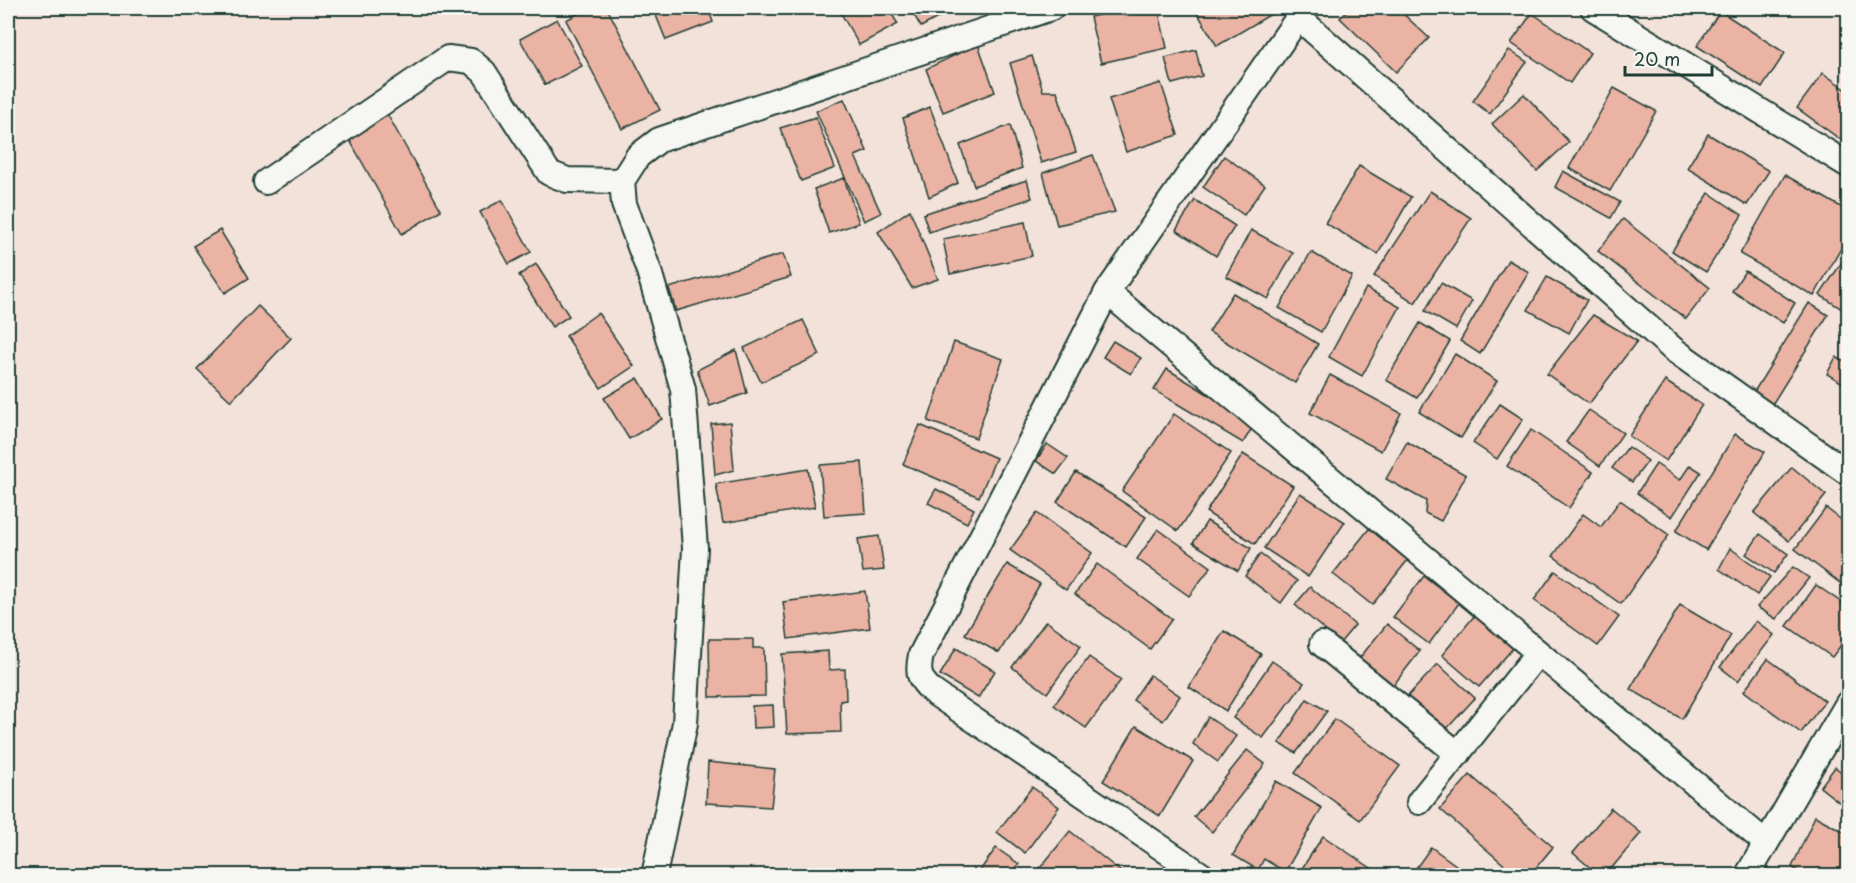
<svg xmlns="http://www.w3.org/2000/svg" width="1856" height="883" font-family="'Playpen Sans',sans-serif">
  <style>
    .building { fill: #ebb3a3; stroke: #1f3d34; stroke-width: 1.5 }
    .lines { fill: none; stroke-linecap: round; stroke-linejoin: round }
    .street-casing { stroke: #1f3d34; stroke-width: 28 }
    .street { stroke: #f6f6f2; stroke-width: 24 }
  </style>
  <rect width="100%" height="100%" fill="#f3e2da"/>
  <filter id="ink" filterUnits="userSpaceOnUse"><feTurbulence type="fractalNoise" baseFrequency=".0167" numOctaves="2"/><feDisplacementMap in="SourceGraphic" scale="12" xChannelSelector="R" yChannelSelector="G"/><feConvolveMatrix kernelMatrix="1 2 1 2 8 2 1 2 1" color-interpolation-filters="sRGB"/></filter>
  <g filter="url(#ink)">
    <g class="building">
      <polygon points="589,8 607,8 660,110 622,129 566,20"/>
      <polygon points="653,8 708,8 713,22 666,40"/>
      <polygon points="838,8 888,8 898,24 859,45"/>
      <polygon points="910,8 956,8 921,27"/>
      <polygon points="1131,8 1158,8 1167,48 1101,63 1090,17"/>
      <polygon points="1197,8 1277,8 1278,10 1217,46 1195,9"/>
      <polygon points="1350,8 1397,8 1429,38 1396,72 1340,18"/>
      <polygon points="1720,11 1785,53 1762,88 1697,46"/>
      <polygon points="1532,13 1590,53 1570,83 1511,43"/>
      <polygon points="557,19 582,66 545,85 520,39"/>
      <polygon points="978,44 995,92 943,112 926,69"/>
      <polygon points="1196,50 1202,76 1172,84 1165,58"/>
      <polygon points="1509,50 1527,62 1490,114 1473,101"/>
      <polygon points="1032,56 1043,91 1057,91 1076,152 1041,163 1010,63"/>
      <polygon points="1823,73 1848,91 1848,145 1797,108"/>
      <polygon points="1161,83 1178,135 1126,152 1109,99"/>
      <polygon points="1614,88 1656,111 1610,191 1569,168"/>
      <polygon points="1524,94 1569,142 1537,171 1492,124"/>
      <polygon points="844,99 867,151 855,156 881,213 864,221 816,111"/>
      <polygon points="930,107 958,183 929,197 903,118"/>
      <polygon points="386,112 441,210 402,234 347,135"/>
      <polygon points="816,117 835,168 801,181 780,128"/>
      <polygon points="1010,125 1022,168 974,186 960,145"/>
      <polygon points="1708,134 1769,171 1747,205 1687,168"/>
      <polygon points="1093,155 1115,212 1057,225 1043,173"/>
      <polygon points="1224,156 1265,185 1244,215 1203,187"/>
      <polygon points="1359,166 1411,197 1378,254 1325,223"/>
      <polygon points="1563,171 1620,202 1611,218 1555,187"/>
      <polygon points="1785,175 1848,211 1848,236 1814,296 1740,254"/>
      <polygon points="844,178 859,223 829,233 814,189"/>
      <polygon points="1027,180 1032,198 929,232 923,214"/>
      <polygon points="1430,191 1471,218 1415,303 1374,276"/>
      <polygon points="1709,193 1742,215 1706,272 1672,251"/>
      <polygon points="502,200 531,252 509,264 480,212"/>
      <polygon points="1195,200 1235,226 1216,256 1176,230"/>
      <polygon points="910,210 938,279 912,288 878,232"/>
      <polygon points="1623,219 1710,288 1686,319 1598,251"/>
      <polygon points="1025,222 1032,256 950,274 943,239"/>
      <polygon points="220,230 249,278 225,293 193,246"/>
      <polygon points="1251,230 1293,253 1268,299 1226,276"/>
      <polygon points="1311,252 1352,276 1321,332 1279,308"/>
      <polygon points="1848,253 1848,313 1820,295"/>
      <polygon points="783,254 791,277 676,311 669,288"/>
      <polygon points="1508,260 1529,272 1480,354 1460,341"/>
      <polygon points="536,264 569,316 552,327 519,275"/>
      <polygon points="1745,271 1795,303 1783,323 1732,291"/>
      <polygon points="1547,277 1587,300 1569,333 1528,310"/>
      <polygon points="1441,283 1472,301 1456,329 1425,311"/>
      <polygon points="1366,288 1400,307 1362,376 1329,357"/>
      <polygon points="1233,293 1318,344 1295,383 1209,332"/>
      <polygon points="1809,303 1828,315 1771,406 1752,395"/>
      <polygon points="258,306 291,338 231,401 197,369"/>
      <polygon points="598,313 634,366 601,388 566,336"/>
      <polygon points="1593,315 1637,341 1589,404 1547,374"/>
      <polygon points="803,320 820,355 761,382 744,348"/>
      <polygon points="1420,323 1450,341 1417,398 1386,380"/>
      <polygon points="1113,341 1141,358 1131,374 1103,357"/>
      <polygon points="954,342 1003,359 976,438 928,421"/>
      <polygon points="736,350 747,393 710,406 697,370"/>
      <polygon points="1455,354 1497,381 1461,438 1419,412"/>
      <polygon points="1836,357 1848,364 1848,386 1827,374"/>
      <polygon points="1167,369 1255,423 1243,443 1154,390"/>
      <polygon points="1330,375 1401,413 1381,451 1310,413"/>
      <polygon points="638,378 662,419 629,439 604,398"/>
      <polygon points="1665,381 1702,405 1666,461 1629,436"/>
      <polygon points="1500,404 1523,419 1497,459 1473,443"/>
      <polygon points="1589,410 1623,433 1600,466 1566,442"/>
      <polygon points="1174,414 1231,453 1178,531 1122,491"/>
      <polygon points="730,422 734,470 715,475 711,424"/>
      <polygon points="920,425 996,458 979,497 903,464"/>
      <polygon points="1531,430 1593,472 1569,508 1507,466"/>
      <polygon points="1735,434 1765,452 1706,550 1676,531"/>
      <polygon points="1407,442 1466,475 1441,521 1425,513 1426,501 1386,479"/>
      <polygon points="1047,444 1068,458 1056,474 1036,461"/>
      <polygon points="1628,447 1648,461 1632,482 1612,468"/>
      <polygon points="1243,454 1293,486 1255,544 1206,512"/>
      <polygon points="862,462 866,513 824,516 820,465"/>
      <polygon points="1656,464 1680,480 1690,465 1701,472 1672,517 1637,493"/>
      <polygon points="1792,467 1826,495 1789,541 1754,513"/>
      <polygon points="808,469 815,507 723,523 716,484"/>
      <polygon points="1076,472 1146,517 1126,547 1057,502"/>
      <polygon points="936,489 974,509 967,523 928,503"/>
      <polygon points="1300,493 1345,522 1308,577 1264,548"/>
      <polygon points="1620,500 1669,535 1621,604 1553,556 1583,514 1601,527"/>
      <polygon points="1826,508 1848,525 1848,589 1795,549"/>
      <polygon points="1037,513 1092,553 1066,590 1010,550"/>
      <polygon points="1207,521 1251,548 1238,571 1193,543"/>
      <polygon points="1372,525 1411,556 1372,605 1333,574"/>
      <polygon points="1158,529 1211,567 1189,596 1137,559"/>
      <polygon points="1760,534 1788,554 1774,573 1746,554"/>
      <polygon points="879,536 884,570 863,572 858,539"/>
      <polygon points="1730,548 1770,577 1757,595 1719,569"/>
      <polygon points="1260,554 1297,581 1281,603 1245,576"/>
      <polygon points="1007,564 1040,584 999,653 965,634"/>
      <polygon points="1097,564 1172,619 1150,649 1075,594"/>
      <polygon points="1793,567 1809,578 1776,619 1757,607"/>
      <polygon points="1555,571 1619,617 1598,646 1534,600"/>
      <polygon points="1424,576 1459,603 1429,644 1393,617"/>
      <polygon points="1816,585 1848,607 1848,636 1832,657 1787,626"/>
      <polygon points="1310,587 1355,625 1340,643 1295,605"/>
      <polygon points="865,591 870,628 788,639 783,602"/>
      <polygon points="1680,605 1731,635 1682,719 1630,689"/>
      <polygon points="1475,615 1514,647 1479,687 1442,655"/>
      <polygon points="1046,621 1081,646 1047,693 1012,667"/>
      <polygon points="1756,621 1774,635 1738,681 1720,667"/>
      <polygon points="1387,624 1420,651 1392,687 1358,660"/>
      <polygon points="1224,631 1261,654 1226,711 1189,687"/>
      <polygon points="709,639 753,639 753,648 764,648 765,696 710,697"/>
      <polygon points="956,648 995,671 978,698 940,675"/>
      <polygon points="828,651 829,670 845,669 846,700 840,701 841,732 787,734 782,654"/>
      <polygon points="1089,657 1121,680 1086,728 1054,705"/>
      <polygon points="1768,659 1825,701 1801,733 1744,691"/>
      <polygon points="1272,661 1304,683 1263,738 1233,718"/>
      <polygon points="1438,664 1475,698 1442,734 1405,699"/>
      <polygon points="1150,675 1180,696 1163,721 1133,700"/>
      <polygon points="1307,699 1327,711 1296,753 1279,743"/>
      <polygon points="773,705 774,727 753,728 752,706"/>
      <polygon points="1208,717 1236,736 1218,762 1193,744"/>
      <polygon points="1335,719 1400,766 1360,820 1295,773"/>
      <polygon points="1136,726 1193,761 1160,816 1103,781"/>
      <polygon points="1247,750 1265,764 1212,832 1194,817"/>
      <polygon points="708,762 775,769 771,807 706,803"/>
      <polygon points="1835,767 1848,777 1848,809 1820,787"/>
      <polygon points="1470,775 1553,847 1529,876 1517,876 1440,809"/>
      <polygon points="1276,781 1322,808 1285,872 1264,859 1258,870 1233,855"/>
      <polygon points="1032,787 1059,807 1025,853 997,832"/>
      <polygon points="1611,808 1641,833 1605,876 1600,876 1573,853"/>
      <polygon points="1815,816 1848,834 1848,876 1805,876 1792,867"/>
      <polygon points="1070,831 1125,875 1125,876 1039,876 1036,873"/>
      <polygon points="1323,836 1383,876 1297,876"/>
      <polygon points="1431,847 1471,876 1426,876 1416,868"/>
      <polygon points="996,848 1019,864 1011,876 976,876"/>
    </g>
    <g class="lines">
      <defs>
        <g id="street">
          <polyline points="1593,8 1848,165"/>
          <polyline points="1299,18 1674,350 1848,473"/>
          <polyline points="266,182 448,58 471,61 484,72 549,173 567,180 622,181"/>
          <polyline points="1107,292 1766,843"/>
          <polyline points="1322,644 1458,754"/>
          <polyline points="1419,802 1538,653"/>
          <polyline points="654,876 685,723 695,548 683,389 649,271 624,204 622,181 638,156 659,140 1051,8"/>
          <path d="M1203,876L933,692C919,679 917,674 921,655L1107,292L1305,8"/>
          <polyline points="1747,876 1848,703"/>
        </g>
      </defs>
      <use href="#street" class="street-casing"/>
      <use href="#street" class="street"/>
    </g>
  </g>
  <rect width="1856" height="883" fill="none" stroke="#f6f6f2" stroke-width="30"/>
  <rect x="15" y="15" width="1826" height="853" fill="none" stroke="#1f3d34" stroke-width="2" filter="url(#ink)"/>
  <path d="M1625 66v9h87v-9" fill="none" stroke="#1f3d34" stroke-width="3"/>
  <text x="1634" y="66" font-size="18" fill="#1f3d34" stroke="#f6f6f2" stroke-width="4.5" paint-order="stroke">20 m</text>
</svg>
